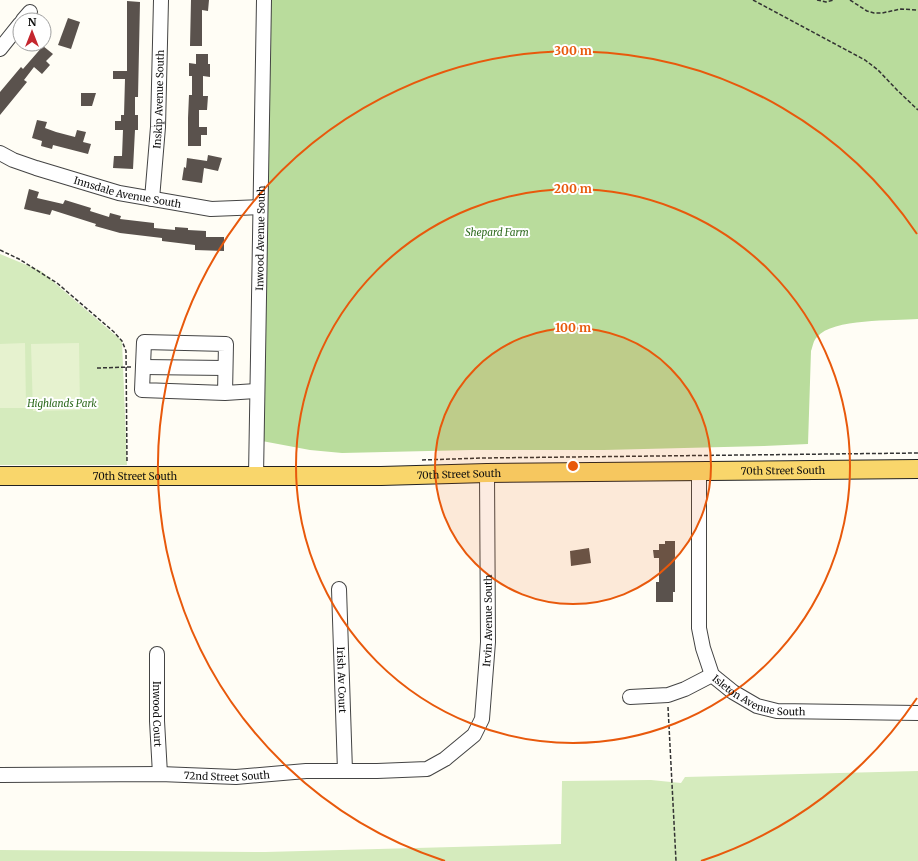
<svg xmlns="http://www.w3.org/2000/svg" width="918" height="861" font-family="Merriweather,serif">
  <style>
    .green { fill: #d5ebbd }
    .forest { fill: #b9dc9c }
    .pitch { fill: #e6f2cf }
    .building { fill: #5a524d }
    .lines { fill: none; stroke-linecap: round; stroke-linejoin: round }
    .minor-casing { stroke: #444; stroke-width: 16 }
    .major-casing { stroke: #222; stroke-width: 20 }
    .path { stroke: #333; stroke-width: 1.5; stroke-dasharray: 4 2; stroke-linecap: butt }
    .minor { stroke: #fff; stroke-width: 14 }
    .major { stroke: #f9d66b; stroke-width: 18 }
    .ring { fill: none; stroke: #e8590c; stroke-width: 2 }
    .labels { text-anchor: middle; stroke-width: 4; stroke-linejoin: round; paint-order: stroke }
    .street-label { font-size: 10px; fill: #111; stroke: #fff }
    .park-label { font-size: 10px; font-style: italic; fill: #2f6b1f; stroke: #fff }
    .centre { fill: #e8590c; stroke: #fff; stroke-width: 2 }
    .ring-label { font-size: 12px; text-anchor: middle; font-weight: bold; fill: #e8590c; stroke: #fff; stroke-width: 4; stroke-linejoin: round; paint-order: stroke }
  </style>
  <rect width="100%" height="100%" fill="#fffdf5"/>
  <g class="green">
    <polygon points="0,254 41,271 122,341 127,465 0,465"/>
    <polygon points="918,771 918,861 0,861 0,850 265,852 561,844 562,781 651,780 681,783 685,777"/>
  </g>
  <path class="forest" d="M269,0H918V319C893,321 833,318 817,337C813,341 813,346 811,351L808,444L764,446L604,450H472L342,453L310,450L262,441Z"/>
  <g class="pitch">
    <polygon points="25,343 26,408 0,408 0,344"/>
    <polygon points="79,343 80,410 33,411 31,344"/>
  </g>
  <g class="building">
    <polygon points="191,0 209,0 208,11 202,10 202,46 190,46"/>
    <polygon points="127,1 140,2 138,97 135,97 135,115 138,115 138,130 135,130 133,169 113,168 114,156 122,156 123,130 115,130 115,121 121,121 121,115 124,115 125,79 113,79 113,71 127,71"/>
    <polygon points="68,18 80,22 71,49 58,45"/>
    <polygon points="43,46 53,54 46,61 50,65 42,74 34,67 24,80 27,82 0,115 0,92 21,67 23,69"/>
    <polygon points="196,54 208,54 208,64 210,64 210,77 203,76 203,96 208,96 207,110 199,110 199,127 207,127 207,135 201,135 201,146 188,146 188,118 189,95 192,95 192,76 189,76 189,63 196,64"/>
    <polygon points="81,93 96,93 92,106 81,106"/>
    <polygon points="37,120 47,122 45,128 56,132 75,137 77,130 86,132 83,142 91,144 88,154 53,145 52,149 41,146 42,141 32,138"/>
    <polygon points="208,155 222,158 218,171 204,168 202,183 182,180 184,167 186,168 187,158 207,161"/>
    <polygon points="29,189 39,192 37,198 63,204 65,200 91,208 90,211 109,217 110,213 121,216 120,219 154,223 154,228 175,230 175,227 188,228 188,230 206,231 206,237 224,237 224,251 195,250 195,245 162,241 162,238 120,233 95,226 96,224 52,210 50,215 24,209"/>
    <polygon points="665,541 675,541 675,592 673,592 673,602 656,602 656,582 659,582 659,558 654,558 653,550 659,550 659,544 665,544"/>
    <polygon points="589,548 591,563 571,566 570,551"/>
  </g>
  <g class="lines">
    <defs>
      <g id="minor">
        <polyline points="23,20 30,12"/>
        <polyline points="0,49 20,24"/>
        <path id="s1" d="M0,153L13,160L36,168L119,193L211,209L260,207"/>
        <path id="s2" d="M152,199L158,127L161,0"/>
        <polyline points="143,367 225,368"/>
        <polyline points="225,393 226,344 144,342 142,390 225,393 257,391"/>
        <path id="s3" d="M699,471V628L703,648L712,675L733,692L757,706L777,711L918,713"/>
        <path id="s4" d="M256,476L264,0"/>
        <path id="s5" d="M339,589L345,771"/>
        <path id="s6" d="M157,654V721L160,774"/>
        <polyline points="630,697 668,695 685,689 712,675"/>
        <path id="s7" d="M0,775L160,774L236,777L306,771H377L427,769L445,759L474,735L482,719L488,642L487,473"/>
      </g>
      <g id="major">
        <path id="s8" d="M0,476H381L487,473L918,469"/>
      </g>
    </defs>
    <use href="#minor" class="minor-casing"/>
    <use href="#major" class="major-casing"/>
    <g class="path">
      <polyline points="753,0 865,60 878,70 898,91 918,110"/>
      <polyline points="817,0 826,2 834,0"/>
      <polyline points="850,0 867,11 874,13 882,13 901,9 918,10"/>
      <polyline points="0,250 19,259 57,283 114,332 122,341 126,351 127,463"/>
      <polyline points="97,368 131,367"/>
      <polyline points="422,460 483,458 918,453"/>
      <polyline points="668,707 676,861"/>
    </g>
    <use href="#minor" class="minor"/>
    <use href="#major" class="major"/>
  </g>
  <circle cx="573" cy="466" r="138" fill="#e8590c" fill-opacity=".12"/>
  <g class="ring">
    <circle cx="573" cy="466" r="138"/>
    <circle cx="573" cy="466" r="277"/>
    <path d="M917 698A415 415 0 0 1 701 861M445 861A415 415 0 1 1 917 234"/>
  </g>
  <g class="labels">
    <g class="street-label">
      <text dy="4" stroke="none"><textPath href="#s2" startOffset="100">Inskip Avenue South</textPath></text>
      <text dy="4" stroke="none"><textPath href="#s1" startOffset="134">Innsdale Avenue South</textPath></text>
      <text dy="4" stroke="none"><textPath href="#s4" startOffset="238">Inwood Avenue South</textPath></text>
      <text dy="4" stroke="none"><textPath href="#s8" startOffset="783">70th Street South</textPath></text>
      <text dy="4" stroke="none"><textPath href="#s8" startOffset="459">70th Street South</textPath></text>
      <text dy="4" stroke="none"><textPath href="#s8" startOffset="135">70th Street South</textPath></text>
      <text dy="4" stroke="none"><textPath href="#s7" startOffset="602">Irvin Avenue South</textPath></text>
      <text dy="4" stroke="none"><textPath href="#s5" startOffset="91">Irish Av Court</textPath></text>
      <text dy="4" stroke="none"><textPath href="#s3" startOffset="259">Isleton Avenue South</textPath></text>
      <text dy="4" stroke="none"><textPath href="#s6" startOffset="60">Inwood Court</textPath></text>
      <text dy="4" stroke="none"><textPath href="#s7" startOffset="227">72nd Street South</textPath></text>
    </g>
    <g class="park-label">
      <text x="497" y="236">Shepard Farm</text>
      <text x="62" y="407">Highlands Park</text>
    </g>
  </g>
  <circle cx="573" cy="466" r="6" class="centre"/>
  <g class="ring-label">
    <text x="573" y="55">300 m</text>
    <text x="573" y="193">200 m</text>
    <text x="573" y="332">100 m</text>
  </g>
  <g transform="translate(32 32)"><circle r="19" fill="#ffffff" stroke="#a0a0a0"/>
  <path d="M0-3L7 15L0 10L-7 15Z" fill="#c4262e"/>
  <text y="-6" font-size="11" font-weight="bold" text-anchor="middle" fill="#111111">N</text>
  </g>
</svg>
